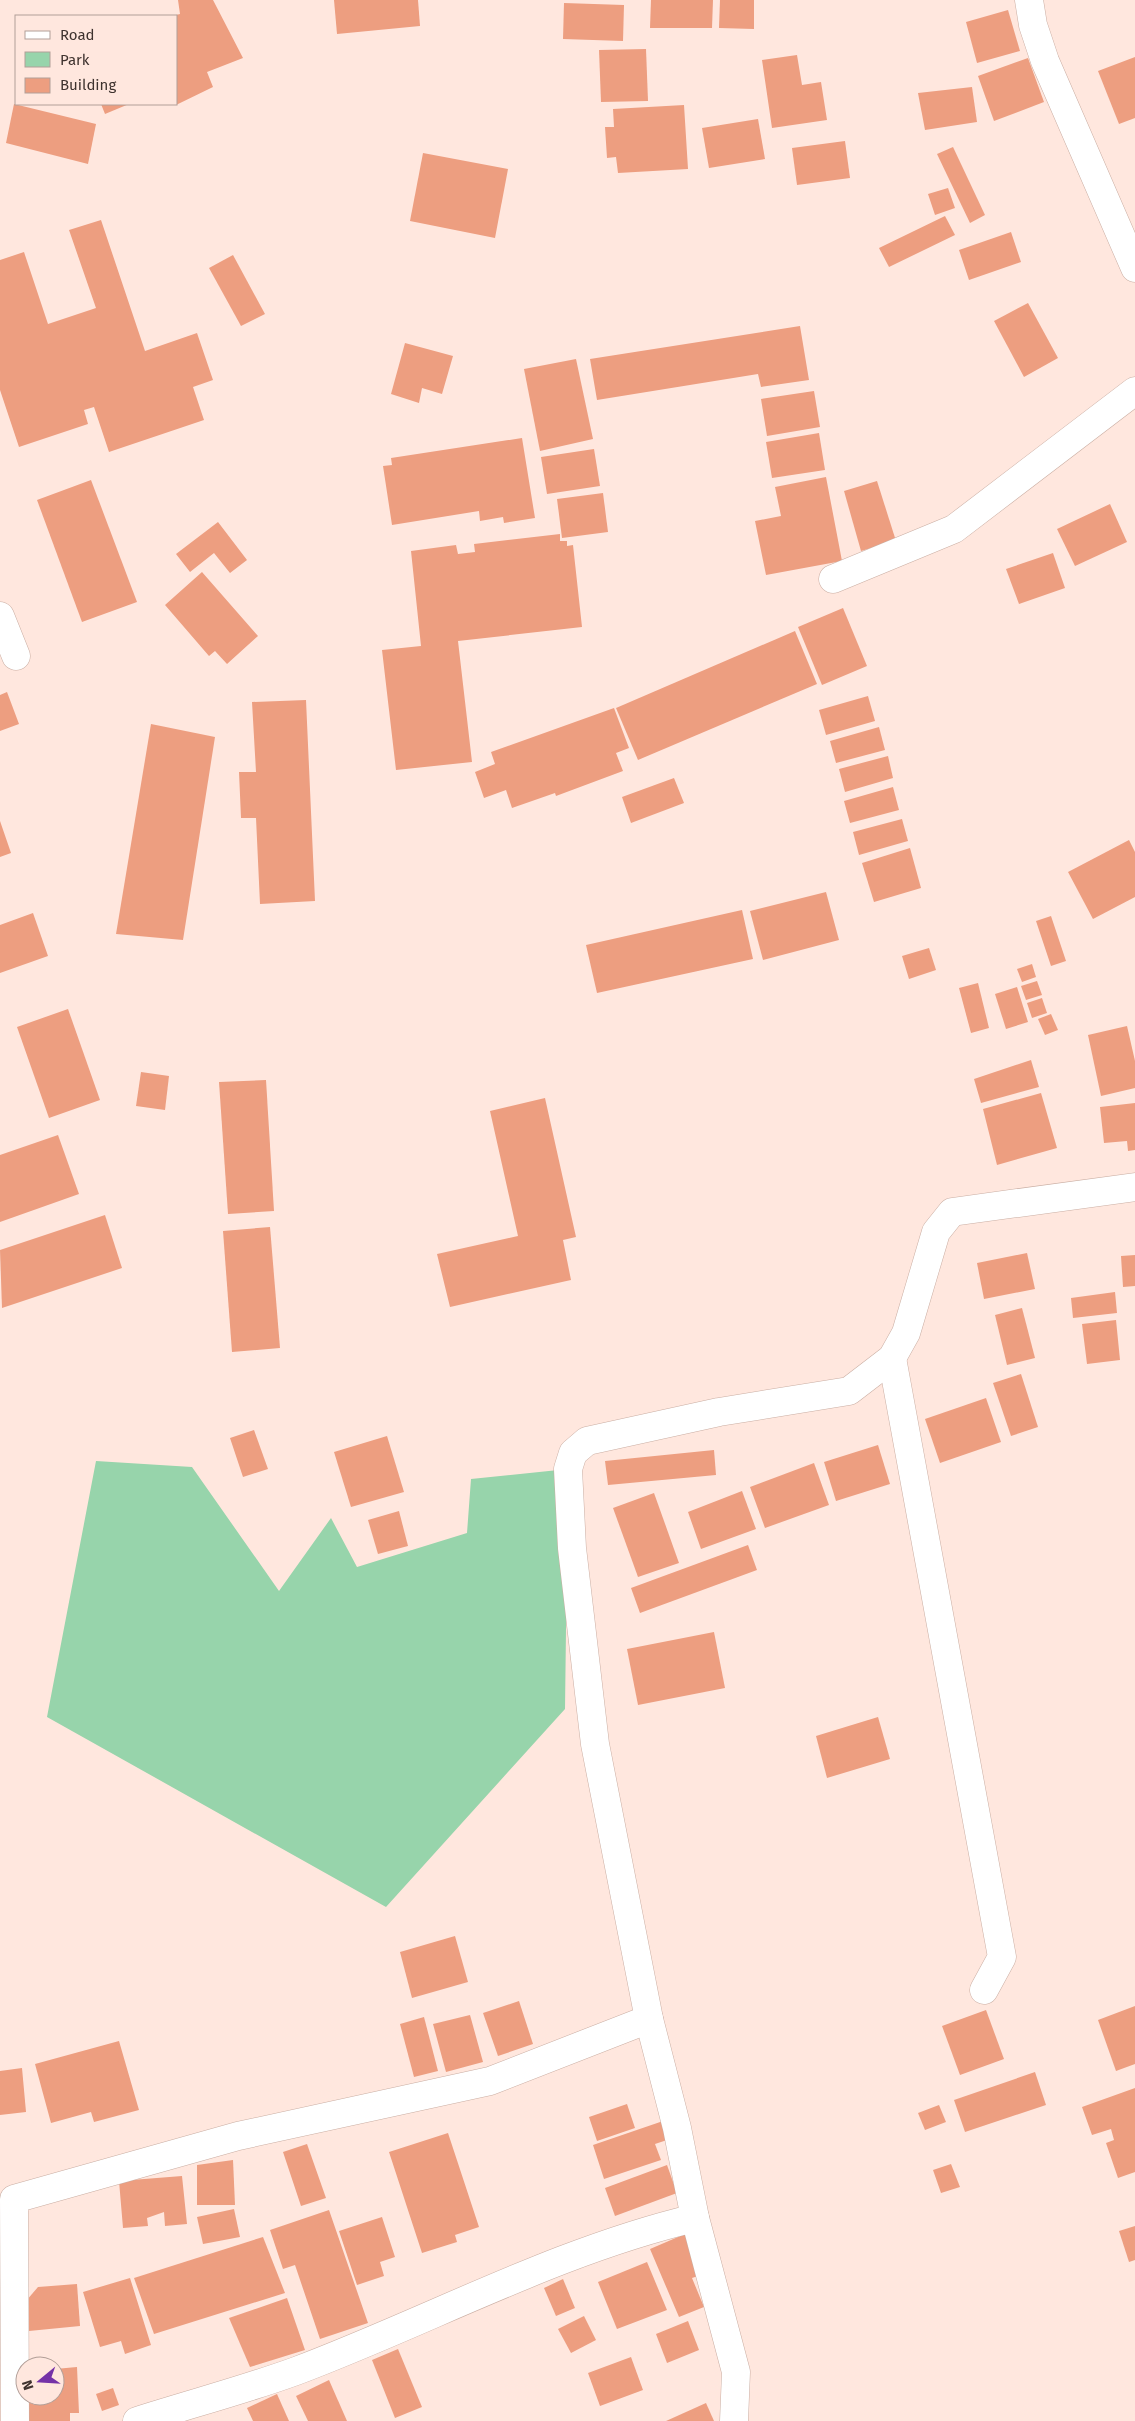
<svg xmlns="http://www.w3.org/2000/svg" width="1135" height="2421" font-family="'Fira Sans',sans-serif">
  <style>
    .green { fill: #97d4ab }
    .building { fill: #ed9e80 }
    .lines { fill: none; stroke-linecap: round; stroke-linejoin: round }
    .minor-casing { stroke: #caaea3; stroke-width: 29 }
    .minor { stroke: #fff; stroke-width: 28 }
  </style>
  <rect width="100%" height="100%" fill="#ffe7de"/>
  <polygon class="green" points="96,1461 192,1467 279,1591 331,1518 357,1567 467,1533 471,1479 568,1469 565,1709 386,1907 47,1717"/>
  <g class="building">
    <polygon points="178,0 213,0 243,58 207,72 213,87 176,105 176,15 180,14"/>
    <polygon points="334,0 418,0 420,26 337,34"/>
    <polygon points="651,0 713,0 712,28 650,28"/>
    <polygon points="720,0 754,0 754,29 719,28"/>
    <polygon points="564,3 624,5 623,41 563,39"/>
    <polygon points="1008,10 1020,51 977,63 966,22"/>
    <polygon points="646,49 648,101 601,102 599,50"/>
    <polygon points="797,55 802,85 821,82 827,120 772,128 762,60"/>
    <polygon points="1135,57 1135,118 1119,124 1098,71"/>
    <polygon points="1028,58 1044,102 994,121 978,76"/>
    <polygon points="972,87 977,122 925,130 918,93"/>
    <polygon points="14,104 96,124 88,164 6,143"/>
    <polygon points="101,104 129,104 105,114"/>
    <polygon points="684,105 688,169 618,173 616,157 607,158 605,127 614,127 613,109"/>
    <polygon points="758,119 765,159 709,168 702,128"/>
    <polygon points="845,141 850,178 797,185 792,148"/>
    <polygon points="953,147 985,215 970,223 937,154"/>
    <polygon points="423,153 508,169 495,238 410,221"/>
    <polygon points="948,188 955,208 935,215 928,194"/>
    <polygon points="945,216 955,235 889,267 879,248"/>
    <polygon points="101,220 145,351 197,333 213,380 193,387 204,420 109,452 94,407 84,410 88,424 19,447 0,390 0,260 24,252 48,324 96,308 69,230"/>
    <polygon points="1011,232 1021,262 969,280 959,250"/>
    <polygon points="233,255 265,314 241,326 209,268"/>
    <polygon points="1028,303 1058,358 1024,377 994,321"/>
    <polygon points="800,326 809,380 761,387 758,374 597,400 590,359"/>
    <polygon points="405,343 453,356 442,394 422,388 419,403 391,394"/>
    <polygon points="576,359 593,439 540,451 524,369"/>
    <polygon points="814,391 820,427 767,436 761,399"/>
    <polygon points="819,433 825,470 772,478 766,442"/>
    <polygon points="522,438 535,518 504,523 503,517 480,521 479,511 392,525 383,466 392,465 391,458"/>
    <polygon points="594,449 600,486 547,494 541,457"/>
    <polygon points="826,477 842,561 766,575 755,521 781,516 775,487"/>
    <polygon points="91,480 137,602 82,622 37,500"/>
    <polygon points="877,481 896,541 861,551 844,491"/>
    <polygon points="603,493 608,532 562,538 557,499"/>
    <polygon points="1110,504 1127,542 1075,566 1057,529"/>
    <polygon points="218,522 247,560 230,573 214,553 190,572 176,554"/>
    <polygon points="560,534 560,541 567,541 567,546 573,545 582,627 458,641 472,762 396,770 382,650 421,646 411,551 456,545 458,554 475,552 474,544"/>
    <polygon points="1053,553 1065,588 1019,604 1006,569"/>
    <polygon points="202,572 258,636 227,664 215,651 209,656 165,605"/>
    <polygon points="843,608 867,666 822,685 798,627"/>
    <polygon points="795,631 817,684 638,760 616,708"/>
    <polygon points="7,692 19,724 0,731 0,695"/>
    <polygon points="868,696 875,721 826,735 819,710"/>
    <polygon points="306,700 315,901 260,904 256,818 241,818 239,772 256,772 252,702"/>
    <polygon points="614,708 629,748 616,753 623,771 556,796 555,793 512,808 506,790 484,798 475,772 495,764 491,752"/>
    <polygon points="151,724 215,737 183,940 116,934"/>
    <polygon points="879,727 885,750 836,763 830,741"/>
    <polygon points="888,756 893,778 845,792 839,769"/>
    <polygon points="674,778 684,803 631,823 622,797"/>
    <polygon points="893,787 899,810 850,823 844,801"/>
    <polygon points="902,819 908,841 859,855 853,832"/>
    <polygon points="0,821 11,853 0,857"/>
    <polygon points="1129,840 1135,852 1135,897 1093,919 1068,872"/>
    <polygon points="910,848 921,888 874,902 862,863"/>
    <polygon points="826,892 839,940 763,960 750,911"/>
    <polygon points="742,910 753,959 597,993 586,945"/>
    <polygon points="33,913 48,956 0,973 0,925"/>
    <polygon points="1051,916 1066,961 1051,966 1036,921"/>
    <polygon points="929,948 936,970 909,979 902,956"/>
    <polygon points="1032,964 1036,977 1022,982 1017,969"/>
    <polygon points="1037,981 1042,995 1026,1000 1021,986"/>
    <polygon points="978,983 989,1028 971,1033 959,988"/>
    <polygon points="1017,987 1028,1022 1006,1029 995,994"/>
    <polygon points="1042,998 1047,1013 1032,1018 1027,1003"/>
    <polygon points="68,1009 100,1100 49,1118 17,1027"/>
    <polygon points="1051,1014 1058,1030 1045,1035 1038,1019"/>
    <polygon points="1127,1026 1135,1061 1135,1088 1101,1096 1088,1035"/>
    <polygon points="1031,1060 1039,1087 981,1103 974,1079"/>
    <polygon points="141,1072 169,1076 165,1110 136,1106"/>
    <polygon points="266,1080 274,1211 228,1214 219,1082"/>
    <polygon points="1041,1093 1057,1148 997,1165 983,1109"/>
    <polygon points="545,1098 576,1237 563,1240 571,1280 450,1307 437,1254 518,1236 490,1111"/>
    <polygon points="1135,1103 1135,1150 1128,1151 1127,1141 1104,1143 1100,1107"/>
    <polygon points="58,1135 79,1194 0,1222 0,1155"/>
    <polygon points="105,1215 122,1268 2,1308 0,1250"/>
    <polygon points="270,1227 280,1348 232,1352 223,1231"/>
    <polygon points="1027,1253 1035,1289 984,1299 977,1263"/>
    <polygon points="1135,1255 1135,1286 1123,1287 1121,1256"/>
    <polygon points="1115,1292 1117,1313 1073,1318 1071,1298"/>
    <polygon points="1022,1308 1035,1358 1007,1365 995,1315"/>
    <polygon points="1116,1320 1120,1360 1087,1364 1082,1324"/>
    <polygon points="1021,1374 1038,1427 1011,1436 993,1383"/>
    <polygon points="986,1398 1001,1442 940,1463 925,1419"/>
    <polygon points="254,1430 268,1469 243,1477 230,1438"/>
    <polygon points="387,1436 404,1492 351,1507 334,1452"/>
    <polygon points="878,1445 890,1484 836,1501 824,1462"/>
    <polygon points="714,1450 716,1475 608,1485 605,1461"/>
    <polygon points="814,1463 829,1505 765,1528 750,1487"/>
    <polygon points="742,1491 756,1529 701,1549 688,1512"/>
    <polygon points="654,1493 679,1563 638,1577 613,1508"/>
    <polygon points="399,1511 408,1546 378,1554 368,1520"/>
    <polygon points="748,1545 757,1570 640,1613 631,1588"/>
    <polygon points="714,1632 725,1688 638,1705 627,1649"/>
    <polygon points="878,1717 890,1759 827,1778 816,1736"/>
    <polygon points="455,1936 468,1982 412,1998 400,1952"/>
    <polygon points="519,2001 533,2044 498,2056 483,2013"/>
    <polygon points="1135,2006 1135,2064 1116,2071 1098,2020"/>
    <polygon points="986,2010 1004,2059 960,2075 942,2026"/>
    <polygon points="470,2015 483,2062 446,2072 433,2024"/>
    <polygon points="424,2017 438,2071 414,2077 400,2024"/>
    <polygon points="119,2041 139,2110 94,2122 91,2112 51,2123 35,2064"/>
    <polygon points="22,2068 26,2112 0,2115 0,2071"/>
    <polygon points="1035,2072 1046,2105 965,2132 954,2100"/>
    <polygon points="1135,2088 1135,2172 1118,2178 1106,2143 1114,2140 1111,2129 1092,2135 1082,2107"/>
    <polygon points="627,2104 635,2128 597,2141 589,2117"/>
    <polygon points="939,2105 946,2122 925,2130 918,2113"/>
    <polygon points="666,2120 673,2138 655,2144 661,2160 604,2179 593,2145"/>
    <polygon points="448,2133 479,2227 455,2235 457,2242 422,2253 389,2152"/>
    <polygon points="307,2144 326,2198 301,2206 283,2152"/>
    <polygon points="233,2160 235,2205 197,2205 197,2165"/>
    <polygon points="951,2164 960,2187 941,2193 933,2170"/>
    <polygon points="667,2165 677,2193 615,2216 605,2188"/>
    <polygon points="182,2176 187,2224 165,2226 164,2212 147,2218 148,2226 123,2228 119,2181"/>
    <polygon points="234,2209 240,2237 203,2244 197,2217"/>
    <polygon points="329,2210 368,2323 320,2339 295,2265 283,2269 270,2230"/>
    <polygon points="382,2217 395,2257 380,2262 384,2276 357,2285 339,2231"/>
    <polygon points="1135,2226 1135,2260 1129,2262 1119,2231"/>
    <polygon points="685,2234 701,2275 692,2278 704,2307 679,2317 650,2249"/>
    <polygon points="263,2237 285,2293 154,2334 134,2278"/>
    <polygon points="647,2262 667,2310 617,2329 598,2282"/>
    <polygon points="130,2278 151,2345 125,2354 121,2341 100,2347 83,2292"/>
    <polygon points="563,2279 575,2308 556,2316 544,2288"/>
    <polygon points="77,2284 80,2326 29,2331 26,2301 38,2287"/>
    <polygon points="287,2298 305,2350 250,2367 229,2318"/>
    <polygon points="584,2316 596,2340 571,2353 558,2329"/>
    <polygon points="688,2321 699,2350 667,2363 656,2334"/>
    <polygon points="398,2349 422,2407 395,2418 372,2360"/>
    <polygon points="631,2357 643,2390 600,2406 588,2373"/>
    <polygon points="77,2367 79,2413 70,2413 70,2421 21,2421 25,2396 55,2396 55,2369"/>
    <polygon points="329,2380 347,2421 308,2421 296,2396"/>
    <polygon points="113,2388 119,2405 102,2411 96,2394"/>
    <polygon points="277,2394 289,2421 253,2421 247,2408"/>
    <polygon points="706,2403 714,2421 666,2421"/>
  </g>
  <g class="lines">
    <defs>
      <g id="minor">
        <polyline points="1029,0 1033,25 1045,61 1135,268"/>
        <polyline points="833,579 954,529 1135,391"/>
        <polyline points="0,616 16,656"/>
        <polyline points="892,1358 1002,1957 984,1990"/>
        <polyline points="15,2421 14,2199 238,2136 490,2081 649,2019"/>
        <path d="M137,2421C190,2404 244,2390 296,2371C429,2321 556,2251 695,2218"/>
        <polyline points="734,2421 736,2372 695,2218 677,2128 649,2019 595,1744 572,1548 568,1469 573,1453 587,1441 719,1412 849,1391 892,1358 906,1333 936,1232 952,1212 1135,1187"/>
      </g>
    </defs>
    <use href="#minor" class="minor-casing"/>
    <use href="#minor" class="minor"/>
  </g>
  <rect x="15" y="15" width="162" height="90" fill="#ffe7de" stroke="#b29f98"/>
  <rect x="25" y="31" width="25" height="8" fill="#ffffff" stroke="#b29f98"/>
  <text x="60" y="40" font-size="15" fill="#3e322e">Road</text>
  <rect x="25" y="52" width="25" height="15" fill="#97d4ab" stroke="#b29f98"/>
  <text x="60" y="65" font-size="15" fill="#3e322e">Park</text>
  <rect x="25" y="78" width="25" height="15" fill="#ed9e80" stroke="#b29f98"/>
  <text x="60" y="90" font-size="15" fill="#3e322e">Building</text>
  <g transform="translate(40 2381) rotate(252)"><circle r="24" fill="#ffe7de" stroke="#b29f98"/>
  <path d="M0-4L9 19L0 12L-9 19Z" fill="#7532a7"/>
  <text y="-8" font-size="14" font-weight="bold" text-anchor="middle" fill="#3e322e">N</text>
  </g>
</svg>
